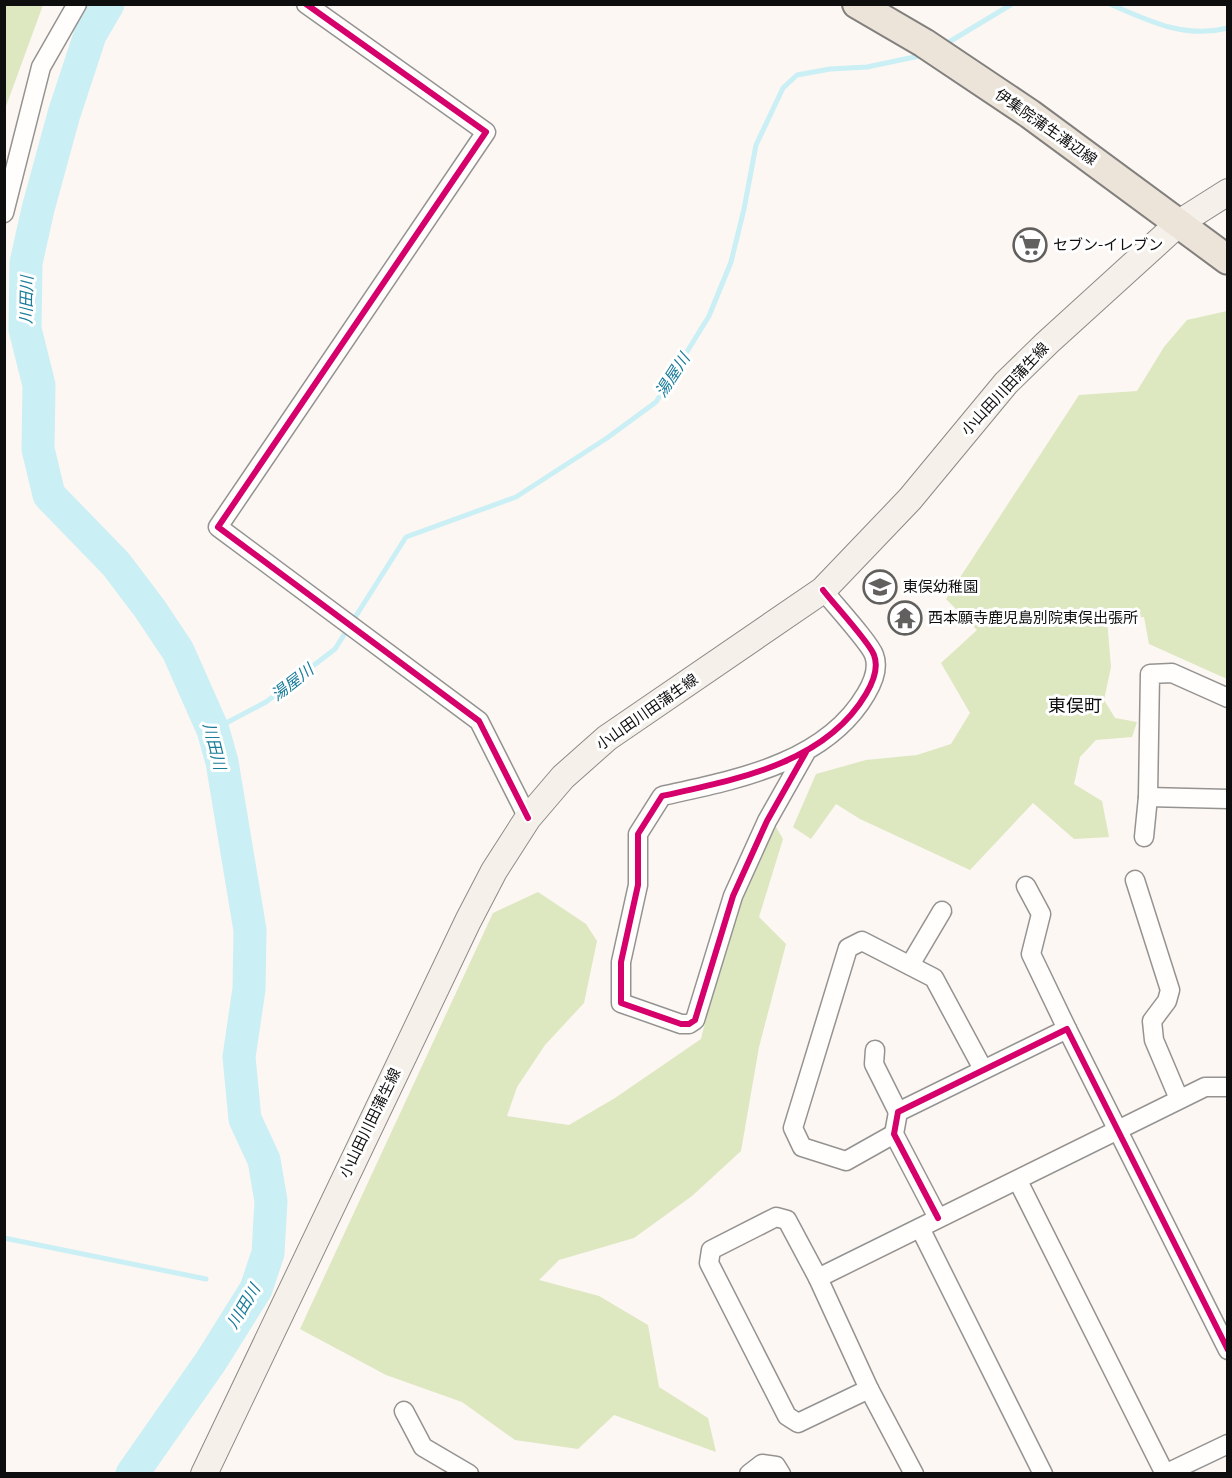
<svg xmlns="http://www.w3.org/2000/svg" width="1232" height="1478" font-family="Georgia,'Noto Sans JP',serif">
  <style>
    .forest { fill: #dde7c0 }
    .lines { fill: none; stroke-linecap: round; stroke-linejoin: round }
    .stream { stroke: #caeff5; stroke-width: 5 }
    .river { stroke: #caeff5; stroke-width: 33 }
    .street-casing { stroke: #959391; stroke-width: 21 }
    .secondary-casing { stroke: #8c8a87; stroke-width: 28 }
    .primary-casing { stroke: #82807e; stroke-width: 32 }
    .street { stroke: #fffefd; stroke-width: 18 }
    .secondary { stroke: #f5f1ea; stroke-width: 26 }
    .primary { stroke: #ece3d9; stroke-width: 28 }
    .cycleway-casing { stroke: #fff; stroke-width: 10 }
    .cycleway { stroke: #d6006c; stroke-width: 6 }
    .labels { text-anchor: middle; stroke-width: 6; stroke-linejoin: round; paint-order: stroke }
    .street-label { font-size: 15px; fill: #0e0e0e; stroke: #fff }
    .poi-label { font-size: 15px; fill: #0e0e0e; stroke: #fff; text-anchor: start }
    .water-label { font-size: 16px; font-style: italic; fill: #177b99; stroke: #fff }
    .quarter-label { font-size: 18px; fill: #0e0e0e; stroke: #fff }
  </style>
  <rect width="100%" height="100%" fill="#fcf7f2"/>
  <g class="forest">
    <polygon points="5,4 43,5 5,109 4,5"/>
    <polygon points="1227,311 1227,679 1149,644 1144,617 1107,620 1111,667 1104,700 1115,718 1137,722 1132,737 1096,740 1080,757 1074,784 1102,801 1109,837 1074,839 1033,803 970,870 860,819 836,804 811,839 793,827 816,774 866,760 917,755 951,744 970,713 941,663 977,630 946,599 1079,395 1137,391 1164,347 1187,320"/>
    <polygon points="775,825 783,839 759,917 786,944 759,1047 741,1151 692,1196 634,1238 559,1260 539,1280 599,1296 648,1325 659,1387 708,1418 716,1452 614,1415 578,1449 515,1440 462,1402 386,1375 300,1329 493,913 538,892 586,924 597,941 584,1003 545,1045 517,1087 507,1116 569,1125 615,1098 701,1039 734,906"/>
  </g>
  <g class="lines">
    <g class="stream">
      <path d="M1110,4C1149,21 1185,39 1228,28"/>
      <polyline points="944,45 1012,4"/>
      <polyline points="213,730 266,702 335,649 406,537 516,497 607,438 656,402 709,316 731,262 744,209 756,145 783,88 797,75 830,69 867,67 924,55"/>
      <polyline points="4,1238 206,1279"/>
    </g>
    <polyline class="river" points="108,4 90,35 64,114 38,209 26,263 25,329 39,385 38,449 49,495 116,564 150,609 178,651 213,730 222,762 250,930 249,989 239,1057 245,1119 264,1160 271,1201 268,1253 256,1289 211,1361 132,1474"/>
    <defs>
      <g id="street">
        <polyline points="306,4 486,132 218,527 479,721 528,818"/>
        <polyline points="4,213 41,67 77,4"/>
        <path d="M806,752L767,821L733,896L695,1020L689,1024H681L621,1003V962L638,885V834L662,796C734,780 825,764 866,694C872,684 879,668 874,655C870,643 832,602 823,590"/>
        <polyline points="1148,797 1150,674 1172,673 1228,698"/>
        <polyline points="1144,837 1148,797 1228,799"/>
        <polyline points="1135,880 1170,990 1167,1001 1152,1021 1154,1040 1179,1099"/>
        <polyline points="1026,886 1041,914 1031,954 1067,1029"/>
        <polyline points="910,965 942,911"/>
        <polyline points="875,1050 874,1064 898,1112"/>
        <polyline points="894,1134 846,1161 802,1147 793,1128 848,948 862,941 934,978 983,1069"/>
        <polyline points="1018,1181 1165,1474"/>
        <polygon points="776,1217 787,1220 818,1278 869,1389 798,1423 787,1416 709,1263 711,1250"/>
        <polyline points="938,1218 894,1134 898,1112 1067,1029 1228,1350"/>
        <polyline points="920,1228 1043,1474"/>
        <polyline points="818,1278 1205,1087 1228,1087"/>
        <polyline points="869,1389 914,1474"/>
        <polyline points="404,1411 423,1447 469,1474"/>
        <polyline points="749,1474 762,1464 776,1466 781,1474"/>
        <polyline points="1165,1474 1228,1444"/>
      </g>
      <polyline id="secondary" points="204,1474 468,921 494,871 528,818 563,777 607,738 823,590 910,499 1006,383 1047,343 1179,223 1228,192"/>
      <polyline id="primary" points="857,4 924,43 1030,114 1228,260"/>
    </defs>
    <use href="#street" class="street-casing"/>
    <use href="#secondary" class="secondary-casing"/>
    <use href="#primary" class="primary-casing"/>
    <use href="#street" class="street"/>
    <use href="#secondary" class="secondary"/>
    <use href="#primary" class="primary"/>
    <defs>
      <g id="cycleway">
        <polyline points="306,4 486,132 218,527 479,721 528,818"/>
        <path d="M806,752L767,821L733,896L695,1020L689,1024H681L621,1003V962L638,885V834L662,796C734,780 825,764 866,694C872,684 879,668 874,655C870,643 832,602 823,590"/>
        <polyline points="938,1218 894,1134 898,1112 1067,1029 1228,1350"/>
      </g>
    </defs>
    <use href="#cycleway" class="cycleway-casing"/>
    <use href="#cycleway" class="cycleway"/>
  </g>
  <defs>
    <symbol id="supermarket-ring" viewBox="-11 -11 22 22"><circle r="9.5" fill="#fff" stroke="#61605e" stroke-width="1.5"/><path d="M-6-5.5h2.5l.6 2H6L4.5 2H-2.5L-4.4-4H-6ZM-1.5 3.2a1.3 1.3 0 1 0 .1 0ZM3 3.2a1.3 1.3 0 1 0 .1 0Z" fill="#61605e"/></symbol>
    <symbol id="school-ring" viewBox="-11 -11 22 22"><circle r="9.5" fill="#fff" stroke="#61605e" stroke-width="1.5"/><path d="M0-5L7-2L0 1L-7-2ZM-4 1L0 2.5L4 1V4Q0 6-4 4Z" fill="#61605e"/></symbol>
    <symbol id="temple-ring" viewBox="-11 -11 22 22"><circle r="9.5" fill="#fff" stroke="#61605e" stroke-width="1.5"/><path d="M0-6L5-2H3V0L6.5 2.5H4V6H1.5V3h-3V6H-4V2.5H-6.5L-3 0V-2H-5Z" fill="#61605e"/></symbol>
  </defs>
  <g fill-rule="evenodd">
    <use href="#supermarket-ring" x="1011" y="226" width="38" height="38"/>
    <use href="#school-ring" x="861" y="568" width="38" height="38"/>
    <use href="#temple-ring" x="886" y="599" width="38" height="38"/>
  </g>
  <g class="labels">
    <g class="street-label">
      <text transform="translate(1046 127) rotate(35)" y="5">伊集院蒲生溝辺線</text>
      <text transform="translate(1005 389) rotate(-47)" y="5">小山田川田蒲生線</text>
      <text transform="translate(647 712) rotate(-35)" y="5">小山田川田蒲生線</text>
      <text transform="translate(370 1123) rotate(-64)" y="5">小山田川田蒲生線</text>
    </g>
    <g class="poi-label">
      <text x="1053" y="250">セブン-イレブン</text>
      <text x="903" y="592">東俣幼稚園</text>
      <text x="928" y="623">西本願寺鹿児島別院東俣出張所</text>
    </g>
    <g class="water-label">
      <text transform="translate(26 300) rotate(-89)" y="6">川田川</text>
      <text transform="translate(672 375) rotate(-57)" y="6">湯屋川</text>
      <text transform="translate(292 682) rotate(-38)" y="6">湯屋川</text>
      <text transform="translate(215 746) rotate(76)" y="6">川田川</text>
      <text transform="translate(243 1306) rotate(-59)" y="6">川田川</text>
    </g>
    <g class="quarter-label">
      <text x="1075" y="712">東俣町</text>
    </g>
  </g>
  <rect width="1232" height="1478" fill="none" stroke="#0e0e0e" stroke-width="12"/>
</svg>
